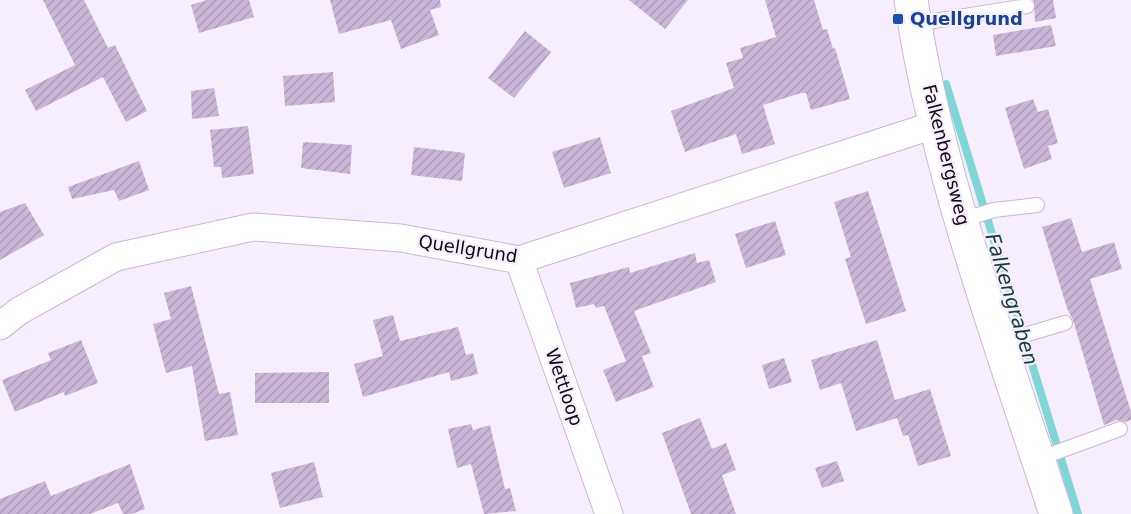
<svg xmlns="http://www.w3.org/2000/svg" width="1131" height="514" font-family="'DejaVu Sans',sans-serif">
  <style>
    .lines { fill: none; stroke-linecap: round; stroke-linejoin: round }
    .stream { stroke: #7fd6d7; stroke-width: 8 }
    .building { fill: url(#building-hatch) }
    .service-casing { stroke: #cab7d7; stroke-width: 16 }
    .minor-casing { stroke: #cab7d7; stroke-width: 29 }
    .tertiary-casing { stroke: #cab7d7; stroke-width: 35 }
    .service { stroke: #fff; stroke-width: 14 }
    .minor { stroke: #fff; stroke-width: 27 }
    .tertiary { stroke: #fff; stroke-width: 33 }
    .transit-dot { fill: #1a4fb4; stroke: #f6eefc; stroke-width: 2 }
    .labels { text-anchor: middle; stroke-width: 4.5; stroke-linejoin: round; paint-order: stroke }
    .transit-label { font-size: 18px; font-weight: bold; fill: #164399; stroke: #f6eefc; text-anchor: start }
    .street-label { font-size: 18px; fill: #100914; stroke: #f6eefc }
    .water-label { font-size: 20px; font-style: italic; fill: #123c3d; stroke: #f6eefc }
  </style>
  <defs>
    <pattern id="building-hatch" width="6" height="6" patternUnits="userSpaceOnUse" patternTransform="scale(1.5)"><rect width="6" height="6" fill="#cab7d7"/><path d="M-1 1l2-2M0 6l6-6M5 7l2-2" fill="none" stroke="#ac9cb8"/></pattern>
  </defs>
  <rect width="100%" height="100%" fill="#f6eefc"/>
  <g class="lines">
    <polyline class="stream" points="946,84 1078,514"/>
  </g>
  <g class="building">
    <polygon points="43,0 84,0 108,48 115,45 147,111 126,122 103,77 36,111 25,90 75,65"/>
    <polygon points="207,0 249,0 254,17 199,33 191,5"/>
    <polygon points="330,0 440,0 441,7 430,10 439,35 401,49 391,20 339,34"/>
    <polygon points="629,0 688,0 665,29"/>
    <polygon points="765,0 814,0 823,30 827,29 833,49 835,48 850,99 811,110 806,93 801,93 763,105 775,144 742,154 736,134 685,152 671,111 734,88 726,63 743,58 740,48 776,37"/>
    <polygon points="1034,0 1053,0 1056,18 1035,22"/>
    <polygon points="1051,25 1056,46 996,56 993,35"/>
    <polygon points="525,31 551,52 514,98 488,78"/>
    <polygon points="333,72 335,102 285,106 283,76"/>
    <polygon points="214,88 219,116 192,119 191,91"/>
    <polygon points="1033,99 1038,112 1048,109 1058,143 1048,146 1052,159 1024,169 1005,108"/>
    <polygon points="248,126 254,174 222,178 221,167 214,167 210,130"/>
    <polygon points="600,137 611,173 564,188 552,152"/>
    <polygon points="303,142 352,145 350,174 301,168"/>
    <polygon points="414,147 465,153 462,181 411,175"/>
    <polygon points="139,161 149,190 119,201 114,190 72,199 68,187"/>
    <polygon points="868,191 906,311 866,324 845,259 851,257 834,202"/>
    <polygon points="25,203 44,235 0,260 0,212"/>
    <polygon points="1071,218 1082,252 1114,242 1122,269 1090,279 1131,412 1131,420 1125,422 1117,420 1104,425 1073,320 1067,308 1042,227"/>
    <polygon points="775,221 786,255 746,268 735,234"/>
    <polygon points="695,253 697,263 709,260 716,282 634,311 651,353 642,356 654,387 616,402 603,370 626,361 604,306 596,308 594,304 576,308 570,283 629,267 630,273"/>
    <polygon points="191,286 219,394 230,392 238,435 205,441 192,366 166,373 153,324 171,319 164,293"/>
    <polygon points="393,315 400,341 458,327 466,355 473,353 478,374 451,381 449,372 363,397 354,364 383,356 373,320"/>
    <polygon points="81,340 98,383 65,396 64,392 15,412 2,380 51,360 48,353"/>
    <polygon points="877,340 895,400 930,389 951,456 918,466 908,435 903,436 897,418 856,431 841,383 820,390 811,360"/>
    <polygon points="784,358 792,382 769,389 762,365"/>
    <polygon points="329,372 329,403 255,403 255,373"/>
    <polygon points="700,418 712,449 726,443 736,470 722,475 736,514 691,514 662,433"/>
    <polygon points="471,424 473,430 490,425 505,489 510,488 516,511 484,514 471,464 457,468 448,429"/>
    <polygon points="837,461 844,481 822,488 815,468"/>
    <polygon points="314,462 323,497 280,508 271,473"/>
    <polygon points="130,464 145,509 132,514 123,514 118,503 90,514 0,514 0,499 45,481 51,496"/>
  </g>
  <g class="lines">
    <defs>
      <g id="service">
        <polyline points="915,24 1027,6"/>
        <polyline points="962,220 994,210 1037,205"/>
        <polyline points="1001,342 1065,323"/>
        <polyline points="1038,459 1120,429"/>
      </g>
      <g id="minor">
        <polyline points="519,260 609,514"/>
        <polyline points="0,326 19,311 116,257 253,227 401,238 519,260 937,124"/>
      </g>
      <path id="tertiary" d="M911,0C937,176 1002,346 1056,514"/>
    </defs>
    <use href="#service" class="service-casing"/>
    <use href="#minor" class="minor-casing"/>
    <use href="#tertiary" class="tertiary-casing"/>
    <use href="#service" class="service"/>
    <use href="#minor" class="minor"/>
    <use href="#tertiary" class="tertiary"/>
  </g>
  <rect class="transit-dot" x="892" y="13" width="12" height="12" rx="3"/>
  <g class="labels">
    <g class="transit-label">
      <text x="910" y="25">Quellgrund</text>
    </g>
    <g class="street-label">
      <text transform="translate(946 155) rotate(76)" y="6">Falkenbergsweg</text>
      <text transform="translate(468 249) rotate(9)" y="6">Quellgrund</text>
      <text transform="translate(564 387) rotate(71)" y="6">Wettloop</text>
    </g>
    <g class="water-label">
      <text transform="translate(1012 299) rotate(73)" y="7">Falkengraben</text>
    </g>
  </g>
</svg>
